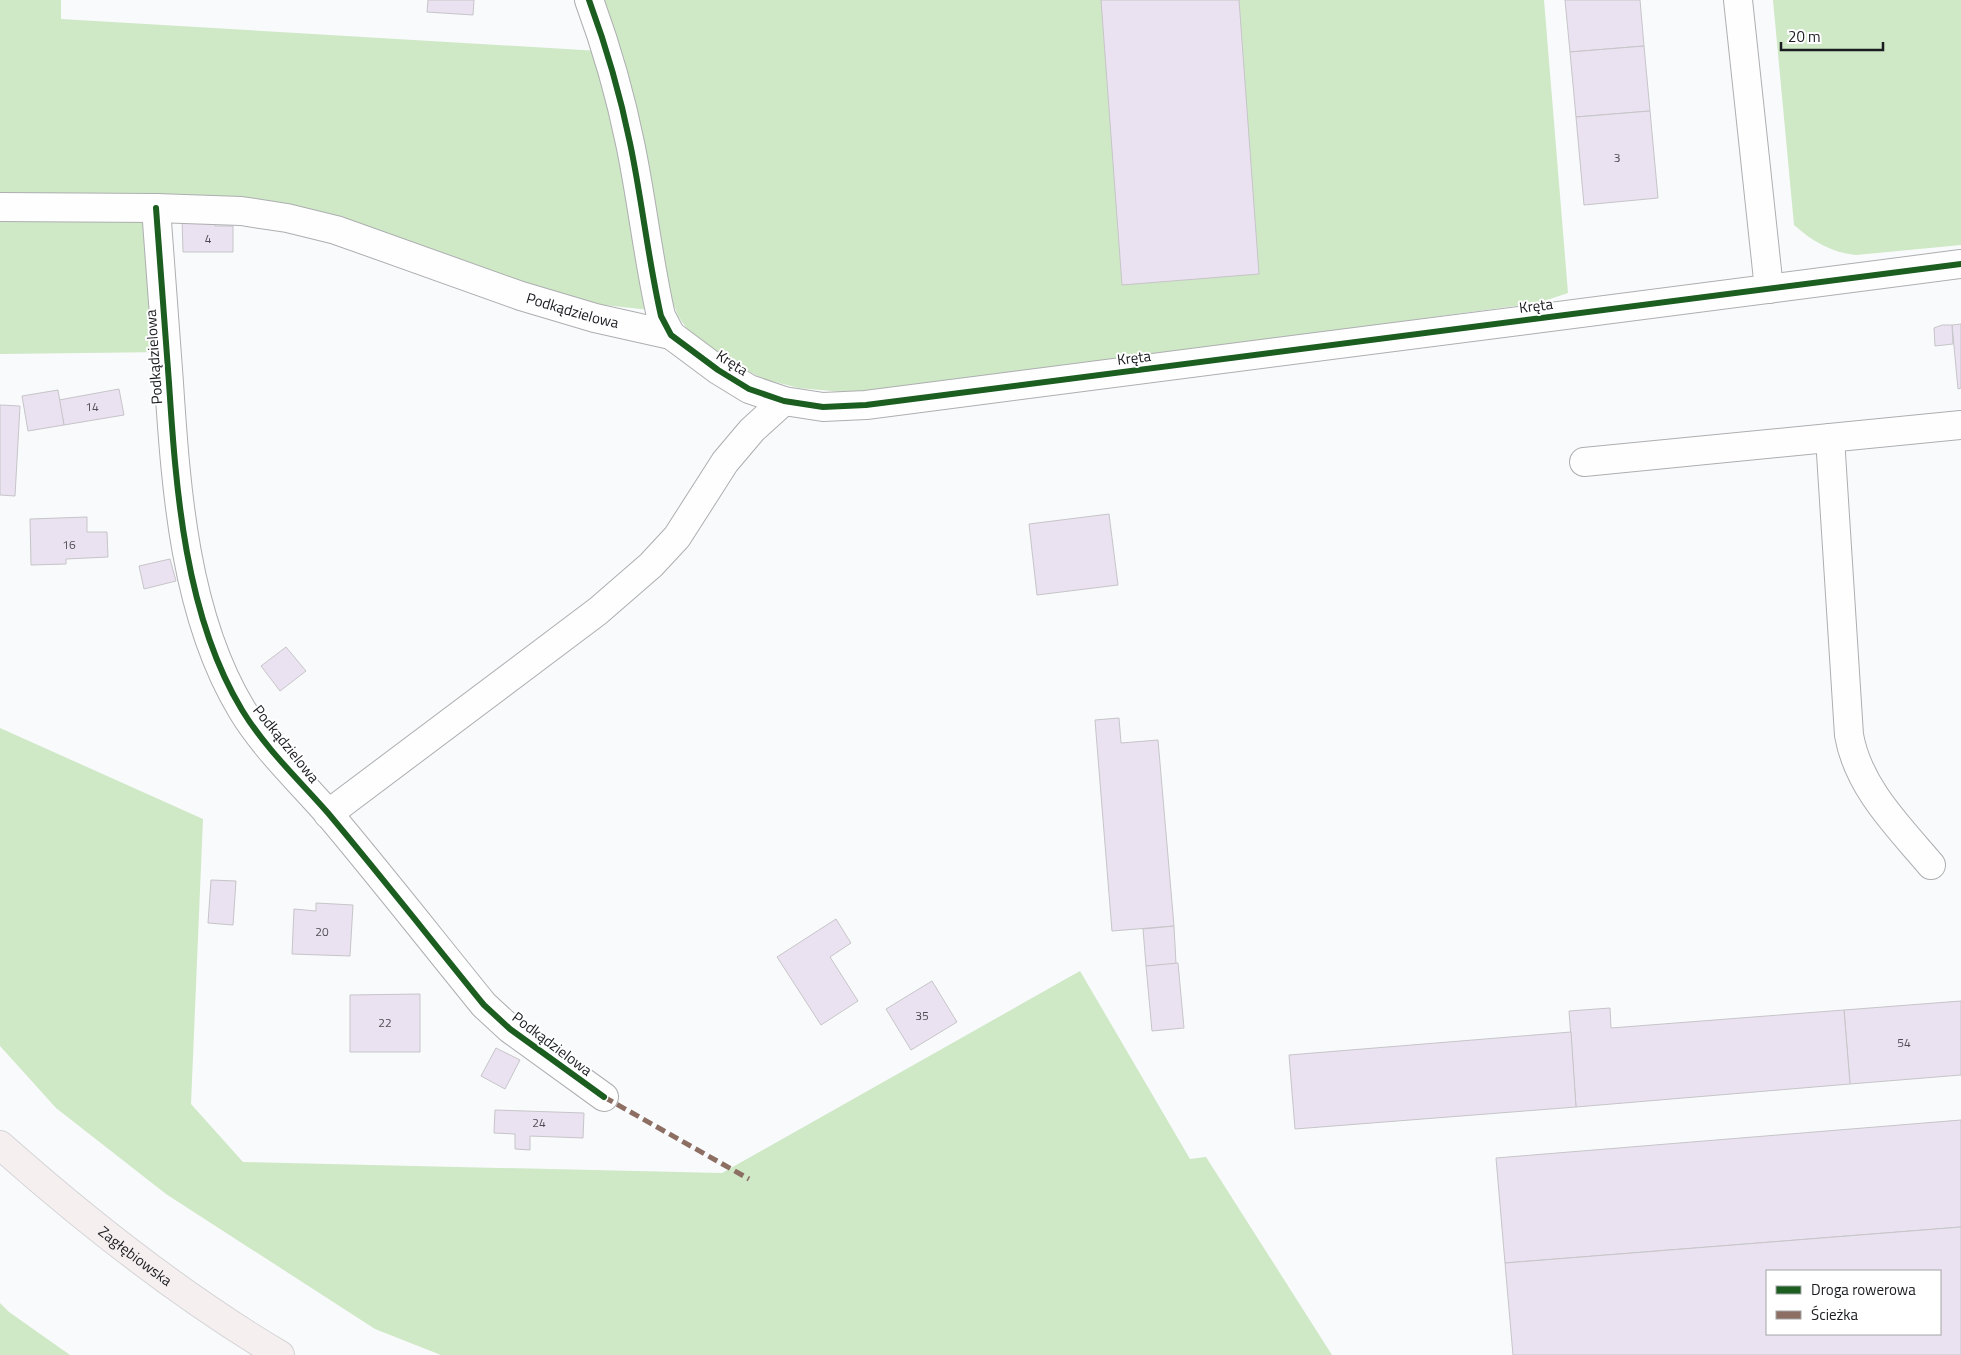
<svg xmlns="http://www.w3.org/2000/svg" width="1961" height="1355" font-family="'Titillium Web',sans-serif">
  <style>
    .green { fill: #cfe8c6 }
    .building { fill: #ebe2f1; stroke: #c6c5c8; fill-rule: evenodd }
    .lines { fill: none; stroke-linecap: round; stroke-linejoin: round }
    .minor-casing { stroke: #adaeb0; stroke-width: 30 }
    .major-casing { stroke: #d4d4d6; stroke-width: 30 }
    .minor { stroke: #fefeff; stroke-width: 28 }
    .major { stroke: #f6eff0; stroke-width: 28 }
    .quiet { stroke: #8d6e63; stroke-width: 5; stroke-dasharray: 10 5; stroke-linecap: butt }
    .cycleway-casing { stroke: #fff; stroke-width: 9 }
    .cycleway { stroke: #1b5e20; stroke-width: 6 }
    .labels { text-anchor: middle; stroke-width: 4; stroke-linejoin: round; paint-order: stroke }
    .number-label { font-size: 12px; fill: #4f4e54 }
    .street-label { font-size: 15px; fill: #1b1c20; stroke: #fff }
  </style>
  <rect width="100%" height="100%" fill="#f9fafc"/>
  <g class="green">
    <polygon points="0,0 61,0 61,19 599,51 650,310 521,296 287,218 156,208 167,352 0,354"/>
    <polygon points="599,0 1544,0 1568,293 1538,303 894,390 843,392 799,388 763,379 713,352 689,332 678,316 669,292"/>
    <path d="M1773,0H1961V245L1856,255C1832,253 1812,241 1794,225Z"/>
    <polygon points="0,728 203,819 191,1104 243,1162 722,1173 1080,971 1190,1159 1206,1157 1332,1355 441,1355 375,1329 166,1194 56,1108 0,1046"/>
    <polygon points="0,1303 9,1312 70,1355 0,1355"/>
  </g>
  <g class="building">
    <polygon points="428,0 474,0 473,15 427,12"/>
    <polygon points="1101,0 1239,0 1259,274 1122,285"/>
    <polygon points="1565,0 1640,0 1644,46 1570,52"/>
    <polygon points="1644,46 1650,111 1576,117 1570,52"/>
    <polygon points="1650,111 1658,198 1584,205 1576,117"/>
    <polygon points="182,219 215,219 215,226 233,226 233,252 183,252"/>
    <polygon points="1961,324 1961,388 1958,389 1952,325"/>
    <polygon points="1942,325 1952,325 1953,344 1935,346 1934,328"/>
    <polygon points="119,389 124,415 64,425 59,400"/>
    <polygon points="58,390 64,425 28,431 22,396"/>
    <polygon points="0,405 20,406 15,496 0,495"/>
    <polygon points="1109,514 1118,585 1037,595 1029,524"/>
    <polygon points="87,517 87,532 107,532 108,557 66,559 66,564 31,565 30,519"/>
    <polygon points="170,559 176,581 144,589 139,566"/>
    <polygon points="286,647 306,671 280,691 261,666"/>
    <polygon points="1119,718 1121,743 1158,740 1174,926 1112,931 1095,720"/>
    <polygon points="211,880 236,881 233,925 208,923"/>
    <polygon points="316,903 353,905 350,956 292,954 294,909 316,911"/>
    <polygon points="836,919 851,943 830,957 858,1001 821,1025 777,957"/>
    <polygon points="1174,926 1176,964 1146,966 1143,929"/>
    <polygon points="1178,963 1184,1028 1152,1031 1146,966"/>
    <polygon points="932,981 957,1022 911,1050 886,1009"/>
    <polygon points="420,994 420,1052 350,1052 350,995"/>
    <polygon points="1961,1001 1961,1075 1850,1084 1844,1010"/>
    <polygon points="1610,1008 1611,1028 1844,1010 1850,1084 1576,1107 1569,1011"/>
    <polygon points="1571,1032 1576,1107 1295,1129 1289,1055"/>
    <polygon points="496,1048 520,1060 505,1089 481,1076"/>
    <polygon points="495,1110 584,1113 583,1138 530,1136 530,1150 515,1149 515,1134 494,1133"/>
    <polygon points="1961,1120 1961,1227 1505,1263 1496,1158"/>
    <path d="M1961,1227V1355H1513L1505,1263ZM1767,1271H1940V1334H1767Z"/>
  </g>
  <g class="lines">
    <defs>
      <g id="minor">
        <path d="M589,0C606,46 620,94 630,143C642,200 648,259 661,316L671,335L718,370L749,389L784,401L823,407L866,405L1961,264"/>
        <polyline points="1738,0 1769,289"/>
        <path id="s1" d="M0,207L156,208L241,211L287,218L336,230L521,296L595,318L671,335"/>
        <path d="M156,208C160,266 165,325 169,383C176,490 185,616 242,710C265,748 299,780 328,813C381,876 432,941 484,1005L510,1029L604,1097"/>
        <path d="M1830,438L1849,735C1858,787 1898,826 1931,865"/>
        <polyline points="1584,462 1961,425"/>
        <polyline points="328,814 598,611 651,565 677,537 725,462 752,430 784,401"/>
      </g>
      <g id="major">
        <path id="s2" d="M0,1145C88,1223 179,1295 280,1355"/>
      </g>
    </defs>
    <use href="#minor" class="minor-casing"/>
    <use href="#major" class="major-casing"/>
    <use href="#minor" class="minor"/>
    <use href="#major" class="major"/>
    <polyline class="quiet" points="604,1097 749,1179"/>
    <defs>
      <g id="cycleway">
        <path d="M589,0C606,46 620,94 630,143C642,200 648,259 661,316L671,335L718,370L749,389L784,401L823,407L866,405L1961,264"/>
        <path d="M156,208C160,266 165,325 169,383C176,490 185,616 242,710C265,748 299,780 328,813C381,876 432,941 484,1005L510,1029L604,1097"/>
      </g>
    </defs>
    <use href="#cycleway" class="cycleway-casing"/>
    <use href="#cycleway" class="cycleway"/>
  </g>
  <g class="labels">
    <g class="number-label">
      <text x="1617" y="162">3</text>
      <text x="208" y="243">4</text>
      <text x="92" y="411">14</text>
      <text x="69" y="549">16</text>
      <text x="322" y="936">20</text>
      <text x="922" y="1020">35</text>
      <text x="385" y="1027">22</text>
      <text x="1904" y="1047">54</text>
      <text x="539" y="1127">24</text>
    </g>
    <g class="street-label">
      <text transform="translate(1536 306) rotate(-7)" y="5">Kręta</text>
      <text dy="5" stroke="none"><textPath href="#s1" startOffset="588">Podkądzielowa</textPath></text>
      <text transform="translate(154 357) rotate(-94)" y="5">Podkądzielowa</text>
      <text transform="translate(1134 358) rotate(-7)" y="5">Kręta</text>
      <text transform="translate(732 363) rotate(33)" y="5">Kręta</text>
      <text transform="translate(286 744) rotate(51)" y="5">Podkądzielowa</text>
      <text transform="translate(552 1044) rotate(37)" y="5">Podkądzielowa</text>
      <text dy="5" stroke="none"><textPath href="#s2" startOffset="175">Zagłębiowska</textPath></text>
    </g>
  </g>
  <rect x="1766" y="1270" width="175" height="65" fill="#ffffff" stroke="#a4a4a6"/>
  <rect x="1776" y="1286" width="25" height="8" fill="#1b5e20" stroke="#a4a4a6"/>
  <text x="1811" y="1295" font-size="15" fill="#1b1c20">Droga rowerowa</text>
  <rect x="1776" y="1311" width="25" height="8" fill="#8d6e63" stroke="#a4a4a6"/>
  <text x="1811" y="1320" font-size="15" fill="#1b1c20">Ścieżka</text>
  <path d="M1781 42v8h102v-8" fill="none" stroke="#1b1c20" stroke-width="2.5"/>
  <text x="1788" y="42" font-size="15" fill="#1b1c20" stroke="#ffffff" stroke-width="4" paint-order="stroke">20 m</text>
</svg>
